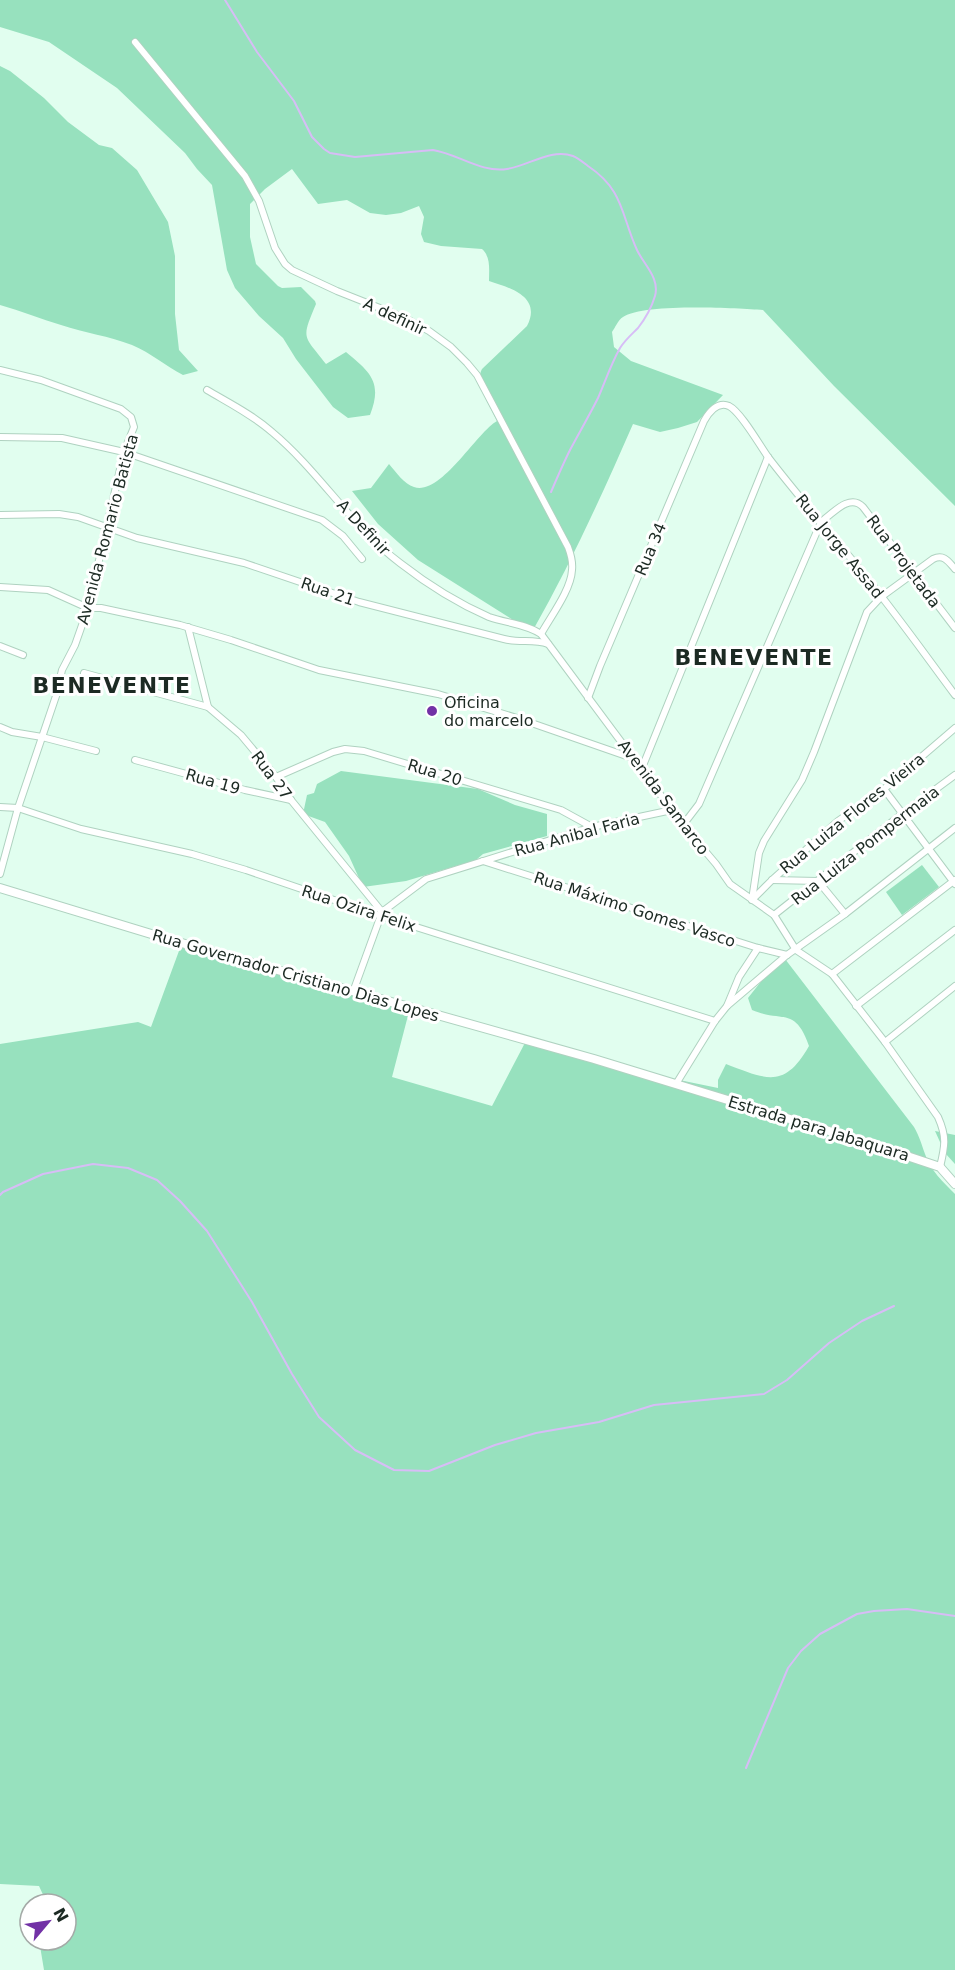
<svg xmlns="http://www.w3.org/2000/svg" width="955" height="1970" font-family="'DejaVu Sans',sans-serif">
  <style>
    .green { fill: #97e1be }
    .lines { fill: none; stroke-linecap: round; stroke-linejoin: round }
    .stream { stroke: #d7bdf6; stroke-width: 2 }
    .street-casing { stroke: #afd2c0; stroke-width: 8 }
    .secondary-casing { stroke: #afd2c0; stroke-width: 10 }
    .street { stroke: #fff; stroke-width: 6 }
    .secondary { stroke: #fff; stroke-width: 8 }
    .poi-dot { fill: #7231a6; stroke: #fff; stroke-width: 2 }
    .labels { text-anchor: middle; stroke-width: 6; stroke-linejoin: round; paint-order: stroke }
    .street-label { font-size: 16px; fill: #1c2a23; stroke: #fff }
    .poi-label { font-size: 16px; fill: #1c2a23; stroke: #fff; text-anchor: start }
    .district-label { font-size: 22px; font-weight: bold; letter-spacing: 1.5px; fill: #1c2a23; stroke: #fff }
  </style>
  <rect width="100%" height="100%" fill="#e1feef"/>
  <g class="green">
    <path d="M0,0H955V506L834,386L763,310C735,308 643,303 623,317C618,320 615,328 612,332L614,347L631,361L723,395L697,422L678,428L660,432L633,424C602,495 570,565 532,632L418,560L378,524L352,491L371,488L389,464C396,472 404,484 414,487C441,496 476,433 497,421C491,407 474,384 482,369L527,326C542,297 511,288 489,281C489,270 491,257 482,249L441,246L424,242L421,234L424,217L419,206L401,213L386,215L370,213L347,200L318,204L292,169L265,189L250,204V237L256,264L278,286L282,288L301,287L315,301L316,304C301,340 303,334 326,364L346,352C370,372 383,382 370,415L348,418L333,407L296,359L283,338L259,316L235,288L227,270L212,185L197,169L185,153L117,88L49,42L0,27Z"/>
    <path d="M0,66L10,71L44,98L68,122L99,145L112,148L137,170L168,222L175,256V314L179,350L198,371L183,375C166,366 151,353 132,345C109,336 85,333 61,325C41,319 21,311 0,305Z"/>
    <polygon points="341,771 478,789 515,805 547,814 547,836 483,854 476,860 406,881 363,887 349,856 325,822 303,814 307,795 314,793 317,784"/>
    <polygon points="922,865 939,887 902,915 886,892"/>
    <path d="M183,940L411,1004L392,1077L492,1106L527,1039L655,1075L718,1088V1080L726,1064C766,1079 784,1090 809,1046C795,1006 783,1023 752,1010L748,998L782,955L914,1127C920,1138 921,1143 925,1154C930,1170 944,1183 955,1194V1970H44L39,1940H66V1904H42L45,1899L39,1886L0,1884V1044L138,1022L151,1027Z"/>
    <polygon points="935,1131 955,1135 955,1164 945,1153"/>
  </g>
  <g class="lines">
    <g class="stream">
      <path d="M225,0L257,52L294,101L312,137L324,149L330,153L355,157L433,150C458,154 481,173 507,169C528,166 551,148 573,156C578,158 584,163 588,166C624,190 621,215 637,250C644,265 660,278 655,296C652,306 645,319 638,328C631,335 625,340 620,348C611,364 605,382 598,398C589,416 579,433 570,450C563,464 557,478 551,492"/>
      <polyline points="0,1195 3,1192 43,1174 93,1164 128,1168 157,1180 180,1201 207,1231 252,1302 292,1374 319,1417 355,1450 394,1470 429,1471 495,1445 536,1433 599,1422 654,1405 764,1394 787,1380 829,1343 862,1321 894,1306"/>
      <polyline points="746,1768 788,1668 801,1651 820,1634 857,1614 874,1611 907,1609 955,1616"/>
    </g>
    <defs>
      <g id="street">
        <path d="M135,42L245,176L259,201L275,248L285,264L292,270L337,291L405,318L429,331L451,347L467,363L477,375L568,547C571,555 573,562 572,570C571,590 551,616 541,634"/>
        <polyline points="0,370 41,380 121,409 131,417 134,427 124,452 88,608 75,645 62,670 56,696 18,808 0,874"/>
        <path d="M207,390C229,403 253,415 272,432C319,471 351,526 400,563C427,584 457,603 489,617C506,623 526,624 541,634L683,825L716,864L730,884L774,915L796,950L832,974L885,1042L938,1117C947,1137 945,1146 940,1167"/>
        <polyline points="0,437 62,438 124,452 322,520 343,536 362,559"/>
        <path d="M0,515L59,514L78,517L137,538L244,563L359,602L504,639C519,643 534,639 548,644"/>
        <polyline points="0,587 48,590 88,608 101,608 180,625 231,640 319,670 438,694 517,718 635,759"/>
        <polyline points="188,627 208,707 241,735 276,777 291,800 382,912"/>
        <polyline points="0,646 23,655"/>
        <polyline points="84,673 208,707"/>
        <path d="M588,698L600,666L704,421C709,412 718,401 729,406C741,412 760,446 768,457C797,495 828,530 858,567C892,608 923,652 955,695"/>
        <polyline points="0,727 12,732 42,737 96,751"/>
        <polyline points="135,760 245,790 291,800"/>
        <polyline points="642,768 768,457"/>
        <polyline points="276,777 333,752 345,749 364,751 561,810 592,827"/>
        <polyline points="884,789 955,884"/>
        <polyline points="0,807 18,808 81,829 192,854 246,870 381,916 715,1021"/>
        <path d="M683,825L699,804L821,522C833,513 850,493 863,507L955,628"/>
        <polyline points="483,861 758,948 787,955"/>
        <polyline points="772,880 818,881 845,914"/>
        <path d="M752,900L759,853L764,841L802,780L814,752L867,612L881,597L933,559C944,554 948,561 955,569"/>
        <polyline points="752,900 772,880 838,821 884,789 955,728"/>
        <polyline points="382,912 426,879 592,827 672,810"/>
        <polyline points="774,915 902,814 955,775"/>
        <polyline points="832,974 955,880"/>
        <polyline points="353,992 381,915"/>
        <polyline points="727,1006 787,955 845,914 955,828"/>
        <polyline points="856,1006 955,930"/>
        <polyline points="885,1042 955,986"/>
        <polyline points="676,1084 715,1021 727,1006 739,977 758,948"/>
      </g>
      <polyline id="secondary" points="0,888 171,940 594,1059 865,1142 940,1167 955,1184"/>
    </defs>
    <use href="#street" class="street-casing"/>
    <use href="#secondary" class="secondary-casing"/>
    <use href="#street" class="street"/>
    <use href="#secondary" class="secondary"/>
  </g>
  <circle class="poi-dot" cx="432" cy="711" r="6"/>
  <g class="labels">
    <g class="street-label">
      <text transform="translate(395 316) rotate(25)" y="6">A definir</text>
      <text transform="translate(364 527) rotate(47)" y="6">A Definir</text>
      <text transform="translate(107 529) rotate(-75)" y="6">Avenida Romario Batista</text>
      <text transform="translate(840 546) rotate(51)" y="6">Rua Jorge Assad</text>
      <text transform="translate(650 549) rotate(-67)" y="6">Rua 34</text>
      <text transform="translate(904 561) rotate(53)" y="6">Rua Projetada</text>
      <text transform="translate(328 591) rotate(19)" y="6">Rua 21</text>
      <text transform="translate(435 772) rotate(17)" y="6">Rua 20</text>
      <text transform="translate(272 775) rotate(53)" y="6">Rua 27</text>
      <text transform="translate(213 781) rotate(16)" y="6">Rua 19</text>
      <text transform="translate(664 797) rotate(53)" y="6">Avenida Samarco</text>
      <text transform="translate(852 813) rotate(-39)" y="6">Rua Luiza Flores Vieira</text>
      <text transform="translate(577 834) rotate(-15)" y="6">Rua Anibal Faria</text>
      <text transform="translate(865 845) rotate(-38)" y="6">Rua Luiza Pompermaia</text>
      <text transform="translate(359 908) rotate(18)" y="6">Rua Ozira Felix</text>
      <text transform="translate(635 909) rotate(18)" y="6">Rua Máximo Gomes Vasco</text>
      <text transform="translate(296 975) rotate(16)" y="6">Rua Governador Cristiano Dias Lopes</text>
      <text transform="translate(819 1128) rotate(17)" y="6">Estrada para Jabaquara</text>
    </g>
    <g class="poi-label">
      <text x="444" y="708">Oficina<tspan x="444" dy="18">do marcelo</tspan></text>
    </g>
    <g class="district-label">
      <text x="754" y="665">BENEVENTE</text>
      <text x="112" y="693">BENEVENTE</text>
    </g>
  </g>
  <g transform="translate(48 1922) rotate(61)"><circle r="28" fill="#ffffff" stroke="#a4aaa7" stroke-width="1.5"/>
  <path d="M0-4.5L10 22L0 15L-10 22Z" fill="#7231a6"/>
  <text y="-9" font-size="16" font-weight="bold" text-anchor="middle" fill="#1c2a23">N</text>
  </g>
</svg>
